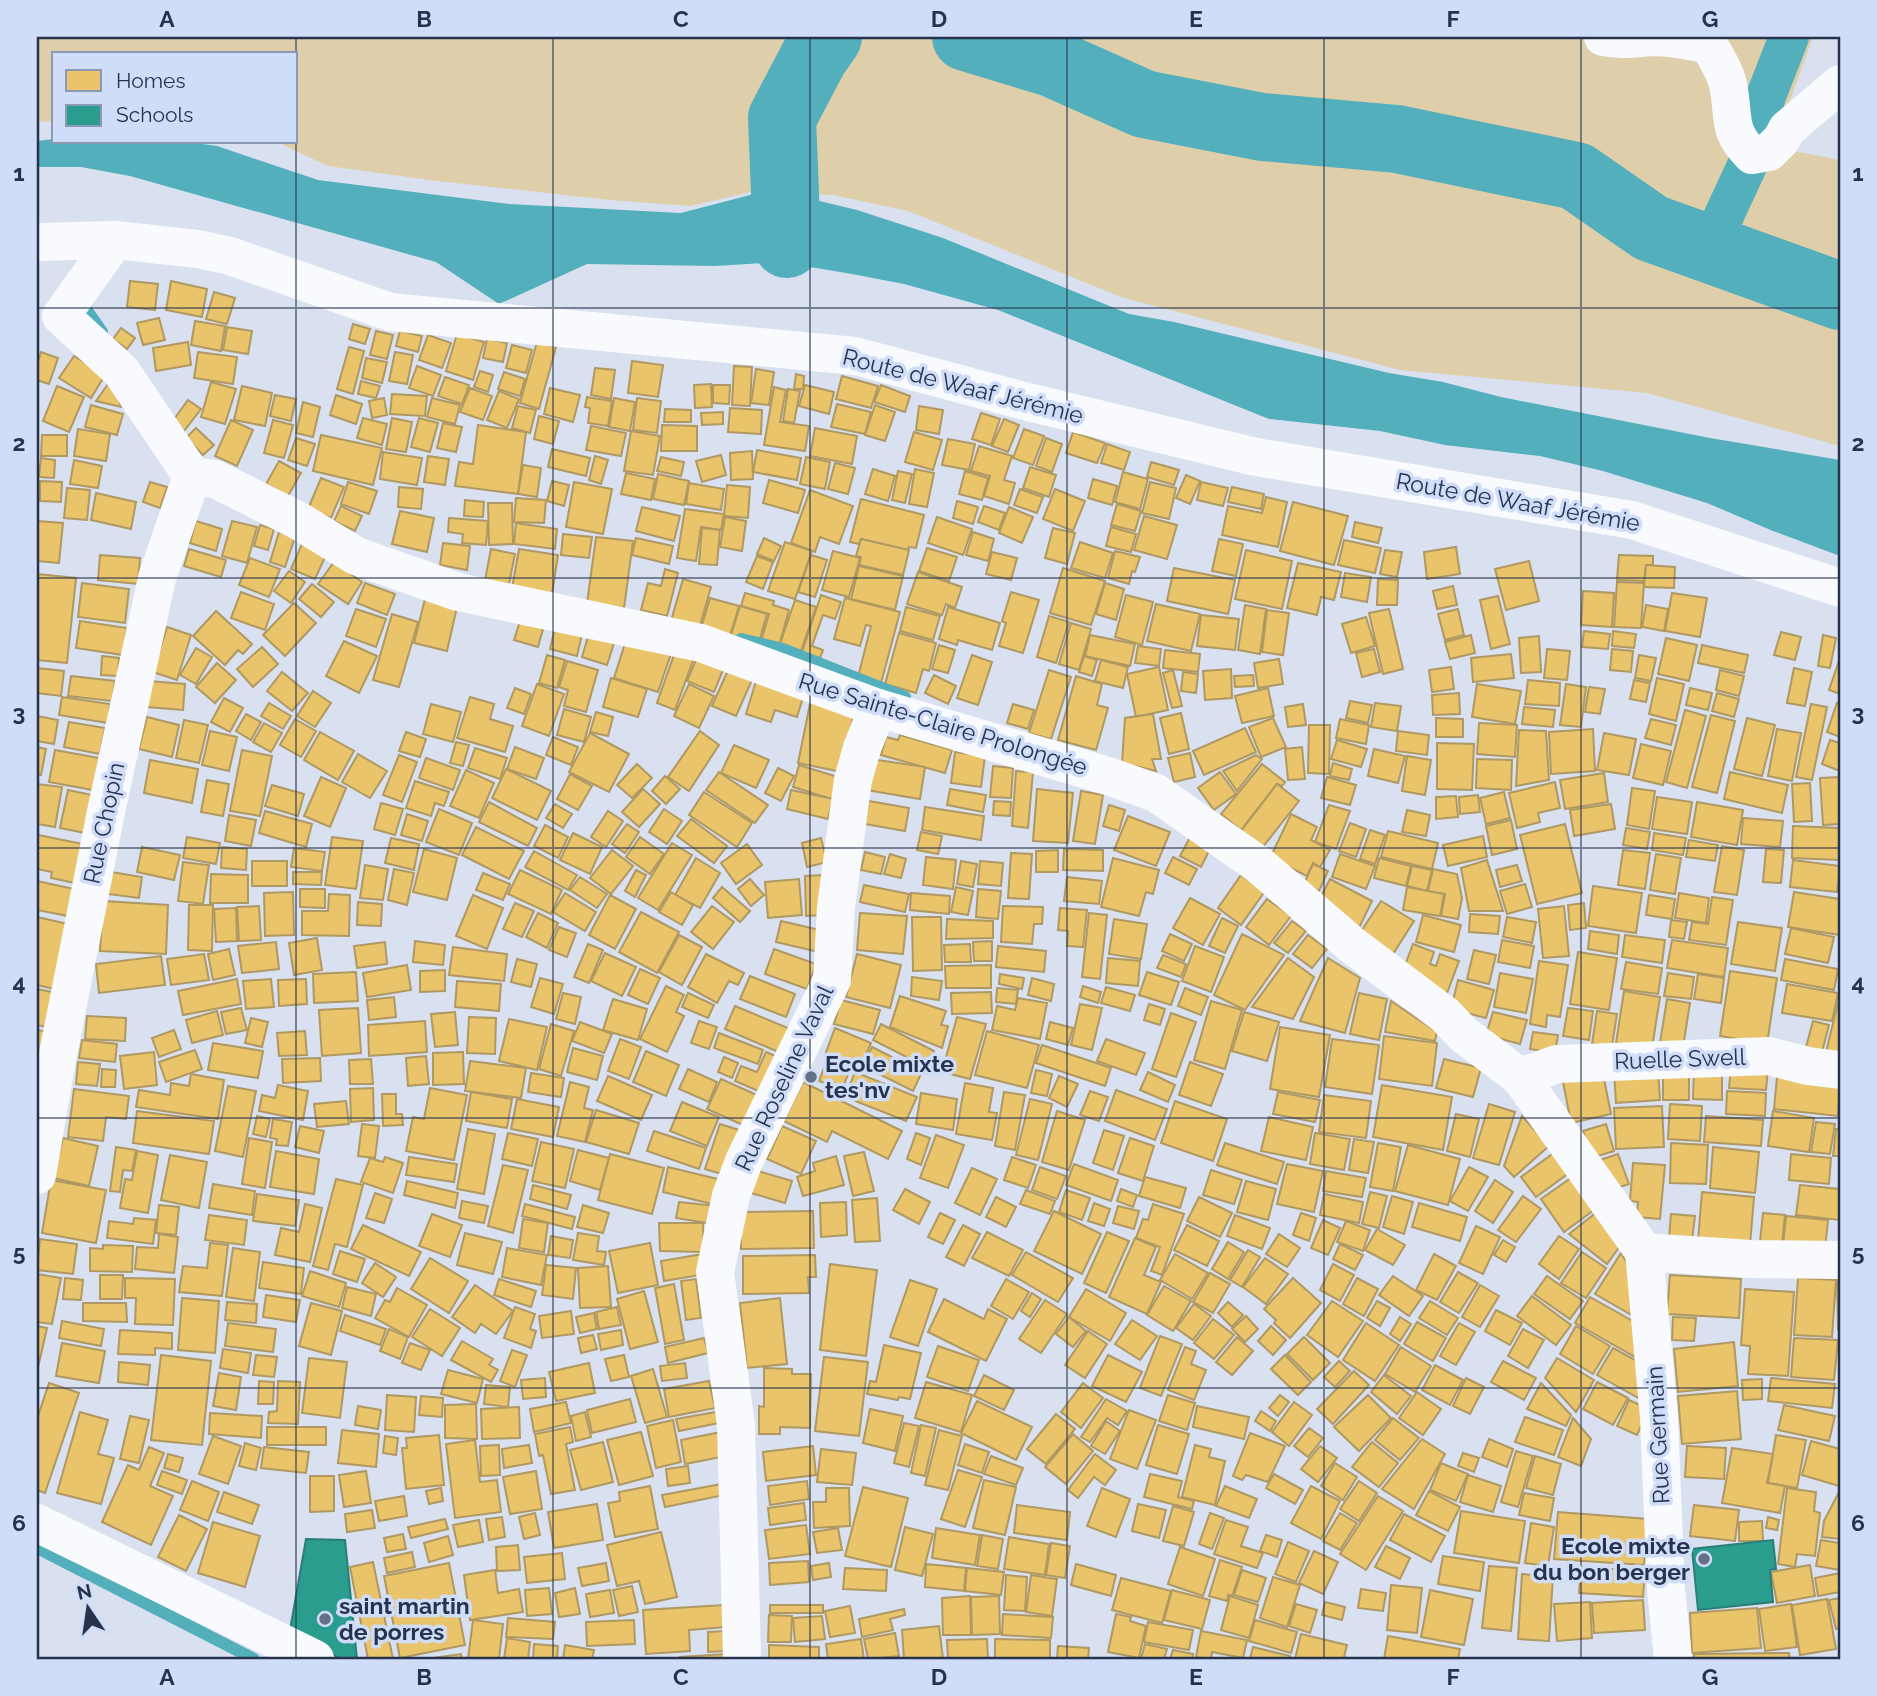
<svg xmlns="http://www.w3.org/2000/svg" width="1877" height="1696" font-family="Raleway,sans-serif">
  <style>
    .green { fill: #dfceaa }
    .water { fill: #52afbb }
    .homes { fill: #e9c46a; stroke: #af9861; stroke-width: 2 }
    .schools { fill: #2a9d8f; stroke: #297d7b; stroke-width: 2 }
    .lines { fill: none; stroke-linecap: round; stroke-linejoin: round }
    .stream { stroke: #52afbb; stroke-width: 12 }
    .canal { stroke: #52afbb; stroke-width: 40 }
    .river { stroke: #52afbb; stroke-width: 68 }
    .street { stroke: #f9fafd; stroke-width: 38 }
    .secondary { stroke: #f9fafd; stroke-width: 38 }
    .grid { fill: none; stroke: #27334d; stroke-width: 2; stroke-opacity: 0.55 }
    .poi-dot { fill: #657086; stroke: #d0ddf8; stroke-width: 2.5 }
    .labels { text-anchor: middle; stroke-width: 7; stroke-linejoin: round; paint-order: stroke }
    .street-label { font-size: 23px; fill: #27334d; stroke: #d0ddf8 }
    .poi-label { font-size: 23px; font-weight: bold; fill: #27334d; stroke: #d0ddf8; text-anchor: start }
    .neatline { fill: none; stroke: #27334d; stroke-width: 2.5 }
    .grid-label { font-size: 23px; text-anchor: middle; font-weight: bold; fill: #27334d }
  </style>
  <rect width="100%" height="100%" fill="#d9e0ef"/>
  <polygon class="green" points="37,37 1813,37 1773,147 1840,160 1840,446 1647,393 1400,370 1124,298 908,211 833,195 750,192 690,206 610,200 437,181 328,166 277,142 296,142 296,54 54,54 54,121 37,122"/>
  <polygon class="water" points="54,139 54,142 188,142 217,146 318,180 509,204 681,213 754,194 786,193 857,210 943,238 1129,314 1174,322 1389,373 1443,382 1501,397 1710,438 1840,460 1840,556 1773,531 1707,503 1603,471 1540,456 1445,445 1380,431 1269,419 998,310 904,284 852,274 780,262 715,266 587,264 499,304 436,262 130,176 81,167 37,167 37,141"/>
  <g class="homes">
    <polygon points="130,281 158,284 155,310 127,307"/>
    <polygon points="171,281 207,289 202,317 166,310"/>
    <polygon points="214,292 235,298 227,324 206,319"/>
    <polygon points="159,318 165,340 143,345 137,323"/>
    <polygon points="195,321 225,326 221,351 191,345"/>
    <polygon points="353,324 370,329 365,344 349,339"/>
    <polygon points="227,327 252,331 248,354 223,350"/>
    <polygon points="121,328 135,338 127,349 113,339"/>
    <polygon points="376,331 393,335 387,359 370,355"/>
    <polygon points="400,331 422,336 418,352 396,346"/>
    <polygon points="457,334 484,342 473,380 446,371"/>
    <polygon points="428,335 451,343 442,368 419,360"/>
    <polygon points="487,339 507,343 503,362 483,358"/>
    <polygon points="188,342 191,365 156,371 153,348"/>
    <polygon points="537,342 556,347 539,409 520,403"/>
    <polygon points="512,345 532,350 526,373 506,368"/>
    <polygon points="349,347 364,351 353,394 337,389"/>
    <polygon points="41,352 58,358 49,384 37,380 37,365"/>
    <polygon points="198,352 237,357 233,384 194,378"/>
    <polygon points="395,352 413,355 407,384 389,381"/>
    <polygon points="74,356 105,375 91,398 59,378"/>
    <polygon points="366,358 387,362 382,383 362,378"/>
    <polygon points="632,361 663,365 658,397 628,393"/>
    <polygon points="417,366 441,375 433,396 409,388"/>
    <polygon points="734,366 752,367 750,406 732,405"/>
    <polygon points="595,368 615,370 611,399 591,395"/>
    <polygon points="756,369 774,372 769,405 751,403"/>
    <polygon points="480,371 493,375 488,392 474,387"/>
    <polygon points="504,372 525,379 520,396 498,389"/>
    <polygon points="796,374 804,376 803,389 794,389"/>
    <polygon points="842,376 878,386 871,408 836,399"/>
    <polygon points="113,377 121,407 96,401"/>
    <polygon points="445,377 469,385 462,404 438,396"/>
    <polygon points="361,381 380,386 376,398 358,394"/>
    <polygon points="211,382 236,389 225,424 201,417"/>
    <polygon points="711,384 712,407 695,408 694,385"/>
    <polygon points="713,385 730,385 729,404 713,403"/>
    <polygon points="805,385 834,392 829,414 799,406"/>
    <polygon points="881,385 910,396 905,412 874,402"/>
    <polygon points="57,386 84,397 69,432 43,421"/>
    <polygon points="242,386 272,393 265,426 234,420"/>
    <polygon points="774,387 786,390 780,422 809,426 805,451 764,445"/>
    <polygon points="470,388 492,396 483,420 460,412"/>
    <polygon points="550,388 580,395 573,422 544,414"/>
    <polygon points="788,389 800,391 794,423 783,421"/>
    <polygon points="499,391 519,399 507,428 487,420"/>
    <polygon points="392,394 427,396 425,416 390,414"/>
    <polygon points="275,395 296,399 291,421 270,416"/>
    <polygon points="336,395 362,404 356,424 330,415"/>
    <polygon points="587,397 612,401 608,426 588,423 590,408 585,407"/>
    <polygon points="384,398 387,415 372,418 369,401"/>
    <polygon points="432,398 460,405 455,424 427,417"/>
    <polygon points="614,398 635,402 630,431 609,427"/>
    <polygon points="637,398 661,401 657,433 633,430"/>
    <polygon points="188,400 201,409 184,431 172,422"/>
    <polygon points="303,402 320,407 313,437 296,433"/>
    <polygon points="837,404 871,412 865,434 831,427"/>
    <polygon points="91,405 123,414 117,435 85,427"/>
    <polygon points="875,405 895,412 885,441 865,435"/>
    <polygon points="518,406 536,410 530,433 512,428"/>
    <polygon points="919,406 943,410 939,434 916,430"/>
    <polygon points="730,408 762,410 761,434 728,432"/>
    <polygon points="665,409 691,410 691,422 664,422"/>
    <polygon points="723,412 723,424 702,425 701,413"/>
    <polygon points="981,413 1000,419 991,445 972,439"/>
    <polygon points="539,416 559,421 553,444 534,439"/>
    <polygon points="363,418 387,424 382,445 357,438"/>
    <polygon points="392,418 412,422 406,452 386,449"/>
    <polygon points="419,418 438,423 430,452 411,447"/>
    <polygon points="1004,419 1019,425 1008,452 992,446"/>
    <polygon points="231,420 253,430 237,466 215,456"/>
    <polygon points="273,420 293,425 284,458 264,453"/>
    <polygon points="443,423 462,427 456,452 437,448"/>
    <polygon points="478,425 526,432 518,494 455,486 459,462 473,464"/>
    <polygon points="662,425 697,426 697,451 661,451"/>
    <polygon points="591,426 626,433 621,456 586,450"/>
    <polygon points="196,428 214,445 203,455 186,438"/>
    <polygon points="815,428 857,436 852,464 810,456"/>
    <polygon points="78,429 110,434 106,461 74,456"/>
    <polygon points="1024,429 1044,436 1033,465 1013,458"/>
    <polygon points="631,431 660,436 653,475 624,471"/>
    <polygon points="914,432 942,440 933,470 905,462"/>
    <polygon points="1073,432 1105,443 1097,463 1066,453"/>
    <polygon points="42,435 67,435 67,456 41,456"/>
    <polygon points="321,435 382,448 373,485 313,471"/>
    <polygon points="296,438 315,444 307,466 288,460"/>
    <polygon points="1046,438 1062,444 1052,472 1036,466"/>
    <polygon points="948,439 975,444 969,470 942,465"/>
    <polygon points="1107,444 1130,452 1124,470 1101,463"/>
    <polygon points="979,446 1012,456 1004,480 1015,483 1009,504 984,496 990,476 971,471"/>
    <polygon points="552,449 590,458 586,476 548,467"/>
    <polygon points="757,450 801,458 797,480 753,472"/>
    <polygon points="752,451 753,479 731,480 730,453"/>
    <polygon points="383,452 422,458 417,485 380,479"/>
    <polygon points="721,455 726,475 702,482 696,461"/>
    <polygon points="428,456 449,459 445,485 424,482"/>
    <polygon points="595,456 608,460 601,484 589,480"/>
    <polygon points="661,457 684,462 681,476 657,471"/>
    <polygon points="806,457 830,462 825,489 800,484"/>
    <polygon points="41,458 55,460 54,478 39,477"/>
    <polygon points="74,460 102,466 98,488 70,484"/>
    <polygon points="279,461 301,473 288,496 266,484"/>
    <polygon points="1151,462 1179,470 1174,485 1147,477"/>
    <polygon points="835,463 855,468 848,494 828,489"/>
    <polygon points="523,465 541,468 537,497 518,494"/>
    <polygon points="1030,467 1056,475 1049,497 1023,488"/>
    <polygon points="873,469 895,476 888,501 865,494"/>
    <polygon points="915,469 934,473 927,507 909,504"/>
    <polygon points="898,471 912,474 905,503 892,500"/>
    <polygon points="965,471 988,478 982,500 959,494"/>
    <polygon points="1123,472 1148,479 1140,509 1115,502"/>
    <polygon points="626,473 655,479 651,500 621,494"/>
    <polygon points="658,474 689,481 684,505 653,499"/>
    <polygon points="1186,475 1200,481 1190,504 1176,498"/>
    <polygon points="321,478 344,487 331,518 308,509"/>
    <polygon points="1093,479 1117,486 1112,505 1088,498"/>
    <polygon points="769,480 805,490 798,513 763,503"/>
    <polygon points="40,481 62,482 61,502 40,501"/>
    <polygon points="552,481 569,485 564,506 547,501"/>
    <polygon points="150,482 167,487 160,508 143,502"/>
    <polygon points="348,482 377,491 369,514 341,504"/>
    <polygon points="574,482 612,489 603,534 566,527"/>
    <polygon points="1150,482 1176,488 1169,519 1142,513"/>
    <polygon points="1201,482 1228,488 1223,506 1197,500"/>
    <polygon points="689,483 724,489 721,510 686,504"/>
    <polygon points="727,485 750,487 748,518 724,516"/>
    <polygon points="399,487 423,489 421,509 398,507"/>
    <polygon points="1232,487 1264,494 1261,509 1228,502"/>
    <polygon points="67,488 90,490 87,520 64,518"/>
    <polygon points="1020,489 1043,497 1037,513 1014,505"/>
    <polygon points="1055,489 1085,501 1073,531 1043,519"/>
    <polygon points="810,490 853,506 839,544 820,537 815,552 791,543"/>
    <polygon points="96,493 136,502 131,529 91,520"/>
    <polygon points="1266,497 1287,502 1278,547 1222,535 1228,506 1262,513"/>
    <polygon points="516,498 546,500 544,523 514,522"/>
    <polygon points="861,499 924,515 916,548 909,547 907,550 861,539 859,544 850,542"/>
    <polygon points="465,500 484,502 483,517 464,516"/>
    <polygon points="957,501 978,507 973,524 953,518"/>
    <polygon points="1293,502 1348,516 1334,565 1280,551"/>
    <polygon points="488,503 512,503 513,544 489,545"/>
    <polygon points="1117,504 1141,511 1135,531 1111,525"/>
    <polygon points="341,506 362,516 355,531 334,521"/>
    <polygon points="984,506 1005,513 999,530 978,522"/>
    <polygon points="642,507 680,516 674,541 636,531"/>
    <polygon points="1009,507 1033,517 1022,543 999,533"/>
    <polygon points="685,509 724,514 721,530 701,527 696,561 677,558"/>
    <polygon points="400,511 434,518 427,552 392,544"/>
    <polygon points="1144,516 1177,525 1167,559 1134,550"/>
    <polygon points="725,517 746,521 742,551 720,547"/>
    <polygon points="937,517 972,529 963,555 928,543"/>
    <polygon points="449,518 488,521 486,545 462,543 463,534 448,532"/>
    <polygon points="37,521 63,523 59,563 37,561"/>
    <polygon points="196,521 222,529 216,551 190,543"/>
    <polygon points="232,521 257,527 247,563 222,556"/>
    <polygon points="1355,522 1382,528 1378,543 1352,537"/>
    <polygon points="516,523 557,529 555,549 514,544"/>
    <polygon points="260,525 274,529 268,550 254,546"/>
    <polygon points="1111,527 1136,534 1131,552 1106,546"/>
    <polygon points="702,528 720,530 717,565 699,564"/>
    <polygon points="1053,528 1075,533 1067,564 1045,558"/>
    <polygon points="279,532 295,537 285,567 270,562"/>
    <polygon points="973,532 994,539 988,561 966,555"/>
    <polygon points="563,534 592,537 589,558 561,555"/>
    <polygon points="596,537 633,541 624,608 587,603"/>
    <polygon points="636,538 673,546 669,564 632,555"/>
    <polygon points="764,538 781,546 774,561 757,554"/>
    <polygon points="861,539 909,550 903,575 859,565 861,557 856,556"/>
    <polygon points="1219,539 1243,544 1236,576 1212,571"/>
    <polygon points="1344,540 1381,548 1375,573 1338,565"/>
    <polygon points="785,542 812,551 795,599 768,591"/>
    <polygon points="1080,542 1113,553 1105,578 1071,568"/>
    <polygon points="443,543 470,546 467,570 440,565"/>
    <polygon points="302,544 326,555 315,579 291,569"/>
    <polygon points="1456,547 1460,574 1427,579 1424,552"/>
    <polygon points="927,548 957,557 949,581 919,571"/>
    <polygon points="189,549 226,560 221,577 184,566"/>
    <polygon points="491,549 515,554 509,584 485,580"/>
    <polygon points="519,549 558,555 552,594 512,588"/>
    <polygon points="1246,550 1292,561 1282,609 1235,599"/>
    <polygon points="1385,550 1402,552 1397,577 1380,574"/>
    <polygon points="833,551 860,558 849,597 822,590"/>
    <polygon points="1115,551 1140,557 1135,572 1132,571 1129,584 1108,578"/>
    <polygon points="992,552 1017,558 1011,580 986,574"/>
    <polygon points="100,555 140,558 138,584 98,580"/>
    <polygon points="811,555 827,560 815,597 798,592"/>
    <polygon points="1619,555 1653,556 1653,565 1646,565 1644,581 1617,580"/>
    <polygon points="757,556 773,562 763,589 746,582"/>
    <polygon points="250,558 280,569 269,597 239,585"/>
    <polygon points="1529,561 1539,601 1506,610 1495,569"/>
    <polygon points="334,562 362,582 348,604 318,584"/>
    <polygon points="1298,563 1341,572 1334,600 1321,597 1317,615 1287,608"/>
    <polygon points="1646,565 1675,567 1674,588 1644,587"/>
    <polygon points="859,566 903,576 895,610 851,599"/>
    <polygon points="1063,568 1105,581 1091,625 1050,613"/>
    <polygon points="1174,568 1235,580 1228,614 1167,601"/>
    <polygon points="665,569 678,573 667,616 641,610 648,583 661,586"/>
    <polygon points="289,571 305,582 291,603 274,591"/>
    <polygon points="918,572 962,587 955,608 946,604 942,615 907,604"/>
    <polygon points="1345,573 1371,577 1367,602 1341,597"/>
    <polygon points="37,574 76,578 67,663 37,660"/>
    <polygon points="683,579 711,587 699,629 671,621"/>
    <polygon points="1378,579 1398,580 1397,605 1377,605"/>
    <polygon points="1617,582 1644,583 1641,628 1614,627"/>
    <polygon points="82,583 129,589 125,623 78,617"/>
    <polygon points="365,583 395,594 387,615 357,603"/>
    <polygon points="1105,583 1124,589 1116,620 1096,614"/>
    <polygon points="312,584 334,602 321,617 299,599"/>
    <polygon points="1453,586 1457,605 1437,609 1433,591"/>
    <polygon points="1583,591 1614,593 1612,627 1581,625"/>
    <polygon points="241,592 274,604 265,630 231,618"/>
    <polygon points="1011,592 1039,600 1023,653 999,646 1006,623 1002,621"/>
    <polygon points="745,593 774,601 773,605 789,610 779,646 761,641 769,614 741,606"/>
    <polygon points="1672,593 1707,598 1700,637 1665,631"/>
    <polygon points="821,595 841,602 835,619 823,615 812,646 823,650 820,658 802,652"/>
    <polygon points="1126,595 1153,602 1142,645 1115,637"/>
    <polygon points="1498,596 1510,644 1491,649 1480,600"/>
    <polygon points="710,598 739,606 730,636 701,628"/>
    <polygon points="845,598 900,612 881,683 858,677 871,626 866,625 860,646 834,639"/>
    <polygon points="425,599 457,607 447,651 414,643"/>
    <polygon points="795,600 816,607 801,651 780,644"/>
    <polygon points="294,603 316,623 285,656 263,635"/>
    <polygon points="1156,604 1200,614 1191,651 1147,641"/>
    <polygon points="1245,605 1266,609 1260,654 1238,650"/>
    <polygon points="1646,605 1668,609 1664,631 1642,627"/>
    <polygon points="740,606 767,614 759,642 731,635"/>
    <polygon points="906,607 940,616 933,640 900,631"/>
    <polygon points="948,607 1000,623 992,650 958,640 957,645 939,639"/>
    <polygon points="356,609 386,619 376,647 346,636"/>
    <polygon points="1389,609 1403,669 1383,674 1369,613"/>
    <polygon points="1458,609 1464,635 1445,640 1438,614"/>
    <polygon points="1267,610 1289,613 1283,655 1262,652"/>
    <polygon points="216,611 252,644 243,654 238,650 225,665 193,636"/>
    <polygon points="392,614 418,622 399,687 373,680"/>
    <polygon points="522,615 545,622 538,647 514,640"/>
    <polygon points="1201,615 1239,619 1235,650 1197,646"/>
    <polygon points="1049,616 1069,622 1056,663 1037,657"/>
    <polygon points="1366,617 1375,646 1351,653 1342,624"/>
    <polygon points="80,621 127,628 123,655 76,648"/>
    <polygon points="556,623 583,630 577,656 550,649"/>
    <polygon points="1071,623 1091,629 1079,670 1059,664"/>
    <polygon points="167,627 191,635 177,680 153,672"/>
    <polygon points="590,630 616,637 607,665 582,657"/>
    <polygon points="1584,631 1610,634 1608,649 1582,647"/>
    <polygon points="1613,631 1636,634 1634,648 1612,646"/>
    <polygon points="1781,632 1801,637 1795,660 1774,655"/>
    <polygon points="899,633 936,643 929,671 923,669 916,693 885,684"/>
    <polygon points="1090,635 1135,644 1130,666 1085,656"/>
    <polygon points="1471,635 1475,653 1450,659 1445,642"/>
    <polygon points="1823,635 1836,638 1830,668 1818,666"/>
    <polygon points="1539,636 1541,672 1521,673 1519,638"/>
    <polygon points="627,637 672,651 658,692 614,678"/>
    <polygon points="1666,638 1697,645 1689,681 1658,674"/>
    <polygon points="344,641 377,656 359,693 326,676"/>
    <polygon points="939,645 955,650 948,673 932,669"/>
    <polygon points="1702,645 1748,655 1744,673 1698,663"/>
    <polygon points="1138,646 1161,649 1159,666 1135,663"/>
    <polygon points="262,647 278,664 253,687 237,669"/>
    <polygon points="196,648 212,657 196,684 180,675"/>
    <polygon points="1374,649 1380,672 1362,677 1356,653"/>
    <polygon points="1547,649 1570,651 1567,680 1544,678"/>
    <polygon points="1612,649 1633,651 1631,672 1610,670"/>
    <polygon points="1165,650 1200,654 1198,672 1163,668"/>
    <polygon points="675,652 694,658 675,710 657,703"/>
    <polygon points="1511,654 1514,678 1473,682 1471,658"/>
    <polygon points="547,655 565,660 557,688 539,683"/>
    <polygon points="698,655 725,665 714,692 687,681"/>
    <polygon points="972,655 992,662 978,705 957,698"/>
    <polygon points="1639,655 1656,658 1651,681 1635,678"/>
    <polygon points="102,656 119,658 118,676 101,675"/>
    <polygon points="1084,656 1097,660 1092,676 1079,672"/>
    <polygon points="1840,658 1840,694 1829,690"/>
    <polygon points="1279,659 1283,684 1258,688 1254,663"/>
    <polygon points="1101,660 1128,667 1123,688 1095,681"/>
    <polygon points="567,661 598,670 586,712 564,706 568,690 559,687"/>
    <polygon points="217,663 236,680 215,703 196,687"/>
    <polygon points="1159,667 1168,710 1136,717 1127,674"/>
    <polygon points="1451,667 1454,689 1432,692 1429,670"/>
    <polygon points="37,668 64,671 61,696 37,693"/>
    <polygon points="1794,668 1812,672 1805,706 1787,703"/>
    <polygon points="1231,669 1232,698 1205,700 1203,671"/>
    <polygon points="728,670 752,680 736,716 712,706"/>
    <polygon points="1049,670 1071,677 1051,739 1029,733"/>
    <polygon points="1173,670 1182,706 1172,708 1163,673"/>
    <polygon points="1720,670 1744,676 1739,696 1716,690"/>
    <polygon points="759,671 805,691 797,717 775,710 771,722 746,714"/>
    <polygon points="282,672 308,693 292,711 267,691"/>
    <polygon points="1183,672 1198,674 1196,693 1181,691"/>
    <polygon points="934,675 956,686 948,704 925,693"/>
    <polygon points="1253,675 1254,686 1235,687 1234,676"/>
    <polygon points="71,676 115,681 112,701 68,696"/>
    <polygon points="1076,676 1102,684 1097,705 1108,708 1096,750 1058,740"/>
    <polygon points="611,678 647,689 638,717 603,707"/>
    <polygon points="1657,678 1684,684 1676,721 1649,714"/>
    <polygon points="1528,680 1560,683 1559,706 1525,704"/>
    <polygon points="1634,680 1650,683 1646,702 1630,699"/>
    <polygon points="148,681 185,684 183,710 147,707"/>
    <polygon points="537,684 564,694 549,736 522,726"/>
    <polygon points="689,684 714,696 699,728 674,716"/>
    <polygon points="1477,684 1521,691 1515,724 1472,717"/>
    <polygon points="1566,684 1586,687 1581,727 1560,725"/>
    <polygon points="1589,687 1605,689 1600,714 1585,712"/>
    <polygon points="515,688 531,694 524,714 507,708"/>
    <polygon points="1268,688 1274,716 1242,723 1235,696"/>
    <polygon points="1690,688 1712,693 1708,710 1686,705"/>
    <polygon points="313,691 331,703 315,727 297,716"/>
    <polygon points="1459,693 1460,714 1433,715 1432,695"/>
    <polygon points="1717,693 1739,699 1734,717 1712,711"/>
    <polygon points="812,694 856,703 842,772 798,763"/>
    <polygon points="62,697 110,704 108,723 59,715"/>
    <polygon points="470,697 494,704 490,719 513,726 505,752 457,738"/>
    <polygon points="224,698 243,708 230,732 211,722"/>
    <polygon points="1350,701 1372,705 1368,723 1346,718"/>
    <polygon points="269,703 291,716 283,729 261,716"/>
    <polygon points="1375,703 1401,706 1397,731 1371,727"/>
    <polygon points="1837,703 1840,704 1840,737 1827,732"/>
    <polygon points="431,704 461,712 453,742 423,734"/>
    <polygon points="1013,704 1034,710 1028,729 1007,723"/>
    <polygon points="1303,704 1306,725 1288,727 1285,707"/>
    <polygon points="1811,704 1827,707 1812,780 1796,777"/>
    <polygon points="1524,707 1555,710 1553,727 1522,724"/>
    <polygon points="564,709 591,717 584,742 557,735"/>
    <polygon points="1685,710 1706,716 1687,788 1666,782"/>
    <polygon points="596,712 613,717 608,736 590,732"/>
    <polygon points="1181,713 1189,749 1169,754 1160,718"/>
    <polygon points="246,714 261,722 251,740 236,731"/>
    <polygon points="1153,714 1161,759 1152,759 1156,771 1122,763 1125,718"/>
    <polygon points="1711,715 1735,721 1717,793 1692,787"/>
    <polygon points="37,716 58,720 54,744 37,741"/>
    <polygon points="147,717 179,725 172,757 139,749"/>
    <polygon points="1273,718 1286,747 1261,757 1249,727"/>
    <polygon points="1436,718 1463,719 1463,737 1436,737"/>
    <polygon points="1747,718 1775,725 1762,776 1734,769"/>
    <polygon points="295,719 316,731 301,757 280,745"/>
    <polygon points="1340,719 1369,725 1366,744 1336,738"/>
    <polygon points="1651,719 1676,725 1671,745 1645,738"/>
    <polygon points="184,720 208,725 199,763 176,758"/>
    <polygon points="69,722 105,728 100,754 64,747"/>
    <polygon points="264,723 282,733 271,752 253,742"/>
    <polygon points="1479,723 1517,725 1515,757 1477,754"/>
    <polygon points="1309,725 1330,725 1329,774 1308,773"/>
    <polygon points="1245,728 1256,752 1204,775 1193,751"/>
    <polygon points="1593,729 1595,771 1551,774 1549,732"/>
    <polygon points="1777,729 1801,733 1792,781 1768,776"/>
    <polygon points="1519,730 1546,731 1549,780 1516,786"/>
    <polygon points="210,731 237,737 229,771 202,765"/>
    <polygon points="700,731 719,745 689,791 668,777"/>
    <polygon points="1398,731 1429,735 1427,755 1396,751"/>
    <polygon points="320,732 354,751 338,780 304,760"/>
    <polygon points="406,732 426,739 420,757 399,751"/>
    <polygon points="590,733 629,754 609,792 569,772"/>
    <polygon points="1604,733 1636,739 1629,775 1597,770"/>
    <polygon points="900,735 952,750 945,773 881,755 886,737 898,740"/>
    <polygon points="553,737 578,747 571,765 546,755"/>
    <polygon points="1337,740 1367,749 1361,767 1331,759"/>
    <polygon points="1830,740 1840,743 1840,771 1822,764"/>
    <polygon points="456,742 469,745 463,766 450,763"/>
    <polygon points="1437,743 1474,744 1472,790 1437,789"/>
    <polygon points="1641,744 1671,751 1663,785 1633,778"/>
    <polygon points="734,745 769,760 756,788 721,773"/>
    <polygon points="37,747 46,749 41,775 37,774"/>
    <polygon points="515,747 544,758 536,779 507,769"/>
    <polygon points="1302,747 1305,779 1288,780 1285,749"/>
    <polygon points="475,748 507,758 500,779 468,768"/>
    <polygon points="1374,749 1405,756 1398,783 1368,776"/>
    <polygon points="55,750 99,758 93,790 49,782"/>
    <polygon points="242,750 272,756 260,816 230,811"/>
    <polygon points="955,752 985,756 981,787 951,783"/>
    <polygon points="1190,753 1195,777 1174,782 1168,758"/>
    <polygon points="358,754 387,771 370,798 342,782"/>
    <polygon points="399,755 417,762 402,802 383,795"/>
    <polygon points="1256,755 1262,759 1237,791 1223,771"/>
    <polygon points="1407,756 1431,760 1425,795 1402,791"/>
    <polygon points="426,758 460,770 453,790 419,778"/>
    <polygon points="871,759 925,767 920,799 866,790"/>
    <polygon points="1477,759 1512,760 1511,790 1476,788"/>
    <polygon points="150,760 198,769 192,803 144,793"/>
    <polygon points="1333,763 1352,769 1349,780 1330,776"/>
    <polygon points="637,764 652,778 632,798 617,785"/>
    <polygon points="1262,764 1285,782 1282,786 1277,784 1241,830 1221,814"/>
    <polygon points="799,765 844,779 838,801 793,787"/>
    <polygon points="993,766 1013,768 1011,798 990,797"/>
    <polygon points="778,768 794,776 781,801 765,793"/>
    <polygon points="506,769 551,791 537,820 492,798"/>
    <polygon points="466,770 494,783 479,818 450,806"/>
    <polygon points="1016,771 1033,772 1028,828 1012,826"/>
    <polygon points="719,772 768,805 755,823 706,790"/>
    <polygon points="1220,772 1236,794 1214,810 1198,788"/>
    <polygon points="1730,772 1788,785 1782,813 1724,799"/>
    <polygon points="1604,773 1608,802 1565,809 1560,780"/>
    <polygon points="570,774 592,786 578,810 557,799"/>
    <polygon points="665,776 680,789 666,804 652,791"/>
    <polygon points="321,777 346,788 330,827 304,816"/>
    <polygon points="1327,777 1356,785 1350,805 1321,798"/>
    <polygon points="1840,777 1840,824 1823,825 1820,778"/>
    <polygon points="207,780 229,784 223,816 201,812"/>
    <polygon points="415,781 449,792 444,806 435,803 431,816 406,808"/>
    <polygon points="1555,782 1560,808 1538,813 1540,822 1517,828 1509,793"/>
    <polygon points="1810,783 1812,821 1794,822 1792,784"/>
    <polygon points="37,784 62,787 55,827 37,824"/>
    <polygon points="1277,784 1299,801 1262,848 1241,831"/>
    <polygon points="272,785 304,794 298,816 265,806"/>
    <polygon points="1632,788 1655,791 1649,829 1627,825"/>
    <polygon points="643,789 660,804 639,827 622,812"/>
    <polygon points="950,789 986,795 983,812 947,805"/>
    <polygon points="1037,789 1073,793 1068,843 1033,841"/>
    <polygon points="68,790 92,795 85,833 60,828"/>
    <polygon points="791,790 833,799 828,819 787,809"/>
    <polygon points="1081,791 1103,795 1095,844 1073,841"/>
    <polygon points="704,792 752,823 737,847 689,815"/>
    <polygon points="1504,792 1510,818 1486,824 1480,798"/>
    <polygon points="1478,795 1480,812 1460,814 1459,797"/>
    <polygon points="1456,796 1458,817 1436,819 1436,797"/>
    <polygon points="1657,797 1692,802 1687,834 1652,829"/>
    <polygon points="869,801 909,808 905,831 865,824"/>
    <polygon points="994,801 1011,802 1010,816 993,815"/>
    <polygon points="489,802 537,828 528,846 479,822"/>
    <polygon points="1697,802 1743,810 1737,845 1691,837"/>
    <polygon points="381,803 403,809 395,835 374,829"/>
    <polygon points="555,804 572,814 563,828 546,818"/>
    <polygon points="1611,804 1615,829 1574,836 1570,810"/>
    <polygon points="1109,805 1125,810 1119,831 1103,826"/>
    <polygon points="1329,805 1350,811 1336,849 1315,842"/>
    <polygon points="925,807 984,816 981,840 922,830"/>
    <polygon points="439,809 472,823 459,855 426,842"/>
    <polygon points="664,809 682,821 667,844 649,832"/>
    <polygon points="1407,810 1430,815 1426,836 1402,832"/>
    <polygon points="265,811 312,824 306,847 259,833"/>
    <polygon points="608,811 623,821 606,847 591,837"/>
    <polygon points="407,814 428,821 422,841 401,835"/>
    <polygon points="1291,814 1317,827 1311,840 1330,850 1320,867 1313,863 1307,876 1270,858"/>
    <polygon points="229,815 256,820 251,846 225,841"/>
    <polygon points="1128,816 1170,832 1156,866 1114,850"/>
    <polygon points="1743,818 1783,821 1780,847 1741,844"/>
    <polygon points="691,819 727,846 714,863 677,836"/>
    <polygon points="1511,820 1517,849 1492,855 1486,826"/>
    <polygon points="1350,823 1366,829 1356,857 1339,851"/>
    <polygon points="627,824 639,832 625,853 612,844"/>
    <polygon points="1565,824 1582,893 1537,904 1520,835"/>
    <polygon points="545,825 568,837 558,858 534,846"/>
    <polygon points="1793,826 1840,828 1840,860 1792,858"/>
    <polygon points="476,827 524,851 509,879 462,855"/>
    <polygon points="1626,828 1650,832 1647,849 1623,845"/>
    <polygon points="1370,830 1385,835 1375,864 1360,859"/>
    <polygon points="1388,831 1438,843 1432,869 1381,857"/>
    <polygon points="921,832 942,836 938,854 917,850"/>
    <polygon points="573,833 602,847 590,874 560,860"/>
    <polygon points="1654,833 1686,838 1683,855 1652,850"/>
    <polygon points="38,835 83,844 75,883 51,878 52,872 37,869"/>
    <polygon points="1483,836 1487,857 1448,866 1443,845"/>
    <polygon points="187,837 220,843 216,864 183,858"/>
    <polygon points="332,837 363,841 356,889 325,885"/>
    <polygon points="640,837 664,854 650,874 626,857"/>
    <polygon points="1190,837 1211,847 1201,867 1180,856"/>
    <polygon points="391,838 419,844 414,870 385,863"/>
    <polygon points="821,838 827,862 807,867 802,843"/>
    <polygon points="1689,840 1718,845 1715,861 1686,857"/>
    <polygon points="672,843 692,855 658,910 638,898"/>
    <polygon points="747,844 762,865 736,884 721,863"/>
    <polygon points="1722,846 1744,850 1737,895 1714,892"/>
    <polygon points="142,847 180,855 174,880 137,872"/>
    <polygon points="222,847 247,849 246,870 221,868"/>
    <polygon points="294,848 325,852 322,871 291,867"/>
    <polygon points="424,849 457,858 447,900 413,892"/>
    <polygon points="1064,849 1103,850 1103,871 1063,870"/>
    <polygon points="1766,849 1784,850 1781,883 1763,882"/>
    <polygon points="612,850 633,866 611,894 590,878"/>
    <polygon points="1058,850 1058,872 1036,872 1036,851"/>
    <polygon points="1623,850 1650,853 1645,889 1618,885"/>
    <polygon points="534,851 577,875 568,890 525,867"/>
    <polygon points="865,852 885,857 881,874 861,870"/>
    <polygon points="1011,853 1032,854 1029,899 1008,898"/>
    <polygon points="890,854 906,859 901,878 884,874"/>
    <polygon points="1340,854 1375,866 1366,889 1332,877"/>
    <polygon points="1656,854 1681,858 1675,894 1650,890"/>
    <polygon points="926,857 956,860 953,889 923,885"/>
    <polygon points="1173,857 1197,869 1189,885 1165,873"/>
    <polygon points="696,858 720,873 700,908 675,895"/>
    <polygon points="1113,858 1159,870 1153,894 1146,892 1139,916 1101,907"/>
    <polygon points="1379,858 1411,866 1406,886 1374,878"/>
    <polygon points="1487,860 1503,911 1469,911 1461,868"/>
    <polygon points="1793,860 1840,866 1837,892 1790,887"/>
    <rect x="252" y="861" width="35" height="25"/>
    <polygon points="961,861 977,864 973,887 957,884"/>
    <polygon points="980,861 1003,863 1001,886 978,884"/>
    <polygon points="183,862 209,865 203,904 178,901"/>
    <polygon points="1313,864 1328,871 1319,891 1304,884"/>
    <polygon points="365,865 388,869 383,900 360,898"/>
    <polygon points="1517,865 1522,881 1500,887 1496,870"/>
    <polygon points="1412,866 1432,870 1427,891 1407,886"/>
    <polygon points="394,869 414,873 407,905 388,900"/>
    <polygon points="1433,869 1457,874 1462,898 1458,919 1441,916 1445,894 1428,891"/>
    <polygon points="520,870 562,890 551,914 508,894"/>
    <polygon points="636,870 646,875 635,897 625,891"/>
    <polygon points="111,872 142,877 139,898 108,894"/>
    <polygon points="293,872 322,872 321,885 293,884"/>
    <polygon points="483,873 510,884 503,900 476,890"/>
    <polygon points="211,874 248,875 248,903 210,903"/>
    <polygon points="824,875 825,915 806,916 805,876"/>
    <polygon points="1241,875 1265,891 1241,925 1218,908"/>
    <polygon points="580,877 607,894 597,908 570,890"/>
    <polygon points="1067,877 1102,881 1099,904 1064,901"/>
    <polygon points="750,879 764,895 751,906 738,889"/>
    <polygon points="799,879 802,915 768,918 765,882"/>
    <polygon points="1330,879 1372,901 1359,928 1316,906"/>
    <polygon points="37,881 74,889 68,916 37,910"/>
    <polygon points="1525,884 1532,907 1507,914 1500,891"/>
    <polygon points="864,885 909,894 905,912 860,902"/>
    <polygon points="1593,886 1642,893 1636,933 1588,926"/>
    <polygon points="722,887 750,911 740,922 713,898"/>
    <polygon points="956,887 973,891 968,915 951,912"/>
    <polygon points="1407,887 1444,894 1440,916 1403,910"/>
    <polygon points="300,889 325,889 325,908 300,907"/>
    <polygon points="978,889 1001,891 998,919 976,917"/>
    <polygon points="293,892 294,935 265,936 264,893"/>
    <polygon points="671,892 693,905 682,925 659,912"/>
    <polygon points="1794,892 1840,899 1840,935 1788,927"/>
    <polygon points="565,893 596,912 585,931 553,912"/>
    <polygon points="911,893 950,896 949,914 910,910"/>
    <polygon points="1679,893 1709,898 1706,923 1675,918"/>
    <polygon points="329,894 350,895 349,936 302,935 302,911 328,911"/>
    <polygon points="473,895 503,908 487,949 456,936"/>
    <polygon points="610,895 636,909 615,949 589,935"/>
    <polygon points="1649,895 1675,899 1672,919 1646,915"/>
    <polygon points="1712,897 1733,900 1726,945 1689,940 1692,922 1708,924"/>
    <polygon points="1190,898 1220,914 1203,945 1173,928"/>
    <polygon points="1267,899 1291,916 1269,945 1246,927"/>
    <polygon points="103,901 168,905 166,954 100,951"/>
    <polygon points="1381,901 1414,921 1393,954 1360,933"/>
    <polygon points="358,902 382,904 381,926 357,925"/>
    <polygon points="515,903 534,911 522,937 503,929"/>
    <polygon points="1584,903 1586,928 1570,930 1568,905"/>
    <polygon points="189,905 213,905 212,951 188,950"/>
    <polygon points="259,906 261,940 239,941 237,907"/>
    <polygon points="712,906 734,922 713,949 691,932"/>
    <polygon points="1003,906 1043,907 1042,924 1034,924 1032,944 1001,942"/>
    <polygon points="1564,906 1569,956 1543,958 1538,909"/>
    <polygon points="236,908 237,941 216,942 214,909"/>
    <polygon points="1060,908 1087,910 1083,947 1067,946 1068,931 1058,930"/>
    <polygon points="641,912 679,932 657,973 619,952"/>
    <polygon points="538,913 558,923 547,948 526,937"/>
    <polygon points="860,913 907,916 903,954 857,950"/>
    <polygon points="1089,913 1107,915 1100,979 1082,977"/>
    <polygon points="1470,914 1500,916 1498,934 1469,932"/>
    <polygon points="1423,915 1461,925 1454,952 1416,942"/>
    <polygon points="37,917 68,924 54,989 37,985"/>
    <polygon points="912,917 941,917 942,970 913,971"/>
    <polygon points="1507,917 1536,922 1532,943 1503,937"/>
    <polygon points="1222,918 1238,926 1225,953 1209,946"/>
    <polygon points="947,919 993,921 993,938 946,939"/>
    <polygon points="1114,919 1147,924 1141,959 1109,954"/>
    <polygon points="1671,920 1687,922 1684,939 1669,937"/>
    <polygon points="781,921 824,931 819,952 776,942"/>
    <polygon points="1292,921 1306,931 1288,953 1274,943"/>
    <polygon points="1738,922 1782,928 1775,971 1731,964"/>
    <polygon points="559,927 576,933 567,957 549,950"/>
    <polygon points="1791,928 1834,937 1828,963 1785,954"/>
    <polygon points="1590,931 1619,935 1617,954 1588,949"/>
    <polygon points="1170,934 1192,944 1184,961 1162,951"/>
    <polygon points="1242,934 1284,955 1245,1010 1214,995"/>
    <polygon points="679,935 702,947 682,985 659,972"/>
    <polygon points="1308,935 1327,949 1312,968 1293,954"/>
    <polygon points="1625,935 1665,940 1662,963 1622,957"/>
    <polygon points="317,938 322,970 294,975 289,943"/>
    <polygon points="1502,940 1534,946 1530,968 1498,962"/>
    <polygon points="1672,940 1728,948 1724,977 1667,968"/>
    <polygon points="415,941 445,945 443,965 413,962"/>
    <polygon points="992,941 992,961 974,961 973,942"/>
    <polygon points="276,942 279,969 242,973 238,946"/>
    <polygon points="385,942 387,964 357,968 354,946"/>
    <polygon points="588,944 603,950 589,983 574,977"/>
    <polygon points="970,944 971,962 945,962 944,945"/>
    <polygon points="1413,944 1434,952 1430,964 1436,966 1440,954 1459,961 1447,993 1401,976"/>
    <polygon points="998,946 1046,951 1044,972 996,967"/>
    <polygon points="1195,946 1224,957 1211,992 1182,981"/>
    <polygon points="453,947 507,954 504,981 449,975"/>
    <polygon points="229,949 235,975 213,980 208,954"/>
    <polygon points="774,949 816,964 807,989 765,974"/>
    <polygon points="1474,950 1496,955 1489,984 1467,979"/>
    <polygon points="1578,952 1617,958 1609,1010 1570,1004"/>
    <polygon points="605,953 636,967 622,996 591,981"/>
    <polygon points="204,954 209,980 171,985 167,959"/>
    <polygon points="706,954 744,973 738,985 729,981 717,1003 688,987"/>
    <polygon points="857,954 901,965 890,1008 846,997"/>
    <polygon points="1163,955 1186,964 1181,977 1157,968"/>
    <polygon points="161,956 165,985 99,993 96,964"/>
    <polygon points="1108,958 1140,961 1138,986 1106,983"/>
    <polygon points="1288,958 1314,977 1293,1019 1252,1007"/>
    <polygon points="1328,958 1360,978 1345,1033 1300,1021"/>
    <polygon points="517,959 537,964 531,987 511,982"/>
    <polygon points="1785,959 1838,969 1834,990 1781,980"/>
    <polygon points="1539,961 1568,965 1560,1017 1547,1015 1546,1027 1530,1024"/>
    <polygon points="1626,962 1662,968 1658,994 1621,989"/>
    <polygon points="407,965 411,990 367,997 363,973"/>
    <polygon points="991,965 991,988 946,988 945,966"/>
    <polygon points="640,969 660,978 648,1004 628,995"/>
    <polygon points="445,970 445,991 420,992 420,971"/>
    <polygon points="1730,971 1777,978 1767,1044 1720,1036"/>
    <polygon points="356,972 358,1001 314,1003 313,974"/>
    <polygon points="1147,972 1179,982 1171,1005 1139,995"/>
    <polygon points="1500,973 1533,979 1526,1013 1494,1007"/>
    <polygon points="1668,973 1694,977 1691,999 1664,996"/>
    <polygon points="1000,974 1024,978 1022,989 999,984"/>
    <polygon points="1698,974 1724,978 1721,1003 1694,999"/>
    <polygon points="750,976 795,994 786,1017 740,999"/>
    <polygon points="912,977 942,981 939,1000 911,996"/>
    <polygon points="540,978 563,984 554,1014 531,1007"/>
    <polygon points="1032,978 1054,984 1051,1001 1028,995"/>
    <polygon points="237,979 241,1004 183,1015 178,991"/>
    <polygon points="271,979 274,1007 246,1009 243,981"/>
    <polygon points="306,979 307,1004 279,1006 278,980"/>
    <polygon points="1458,980 1494,990 1486,1018 1451,1009"/>
    <polygon points="457,981 501,984 499,1011 455,1007"/>
    <polygon points="1787,984 1838,993 1832,1021 1782,1013"/>
    <polygon points="666,986 684,995 676,1012 684,1016 667,1052 640,1039"/>
    <polygon points="1083,986 1101,992 1098,1003 1080,997"/>
    <polygon points="1106,987 1135,995 1130,1011 1101,1003"/>
    <polygon points="997,988 1018,990 1016,1004 996,1002"/>
    <polygon points="1185,988 1208,997 1201,1015 1178,1006"/>
    <polygon points="37,989 57,993 51,1028 37,1025"/>
    <polygon points="1624,991 1660,997 1652,1048 1616,1043"/>
    <polygon points="991,992 992,1013 952,1014 951,993"/>
    <polygon points="563,993 581,997 575,1024 556,1019"/>
    <polygon points="688,993 714,1005 708,1018 682,1007"/>
    <polygon points="1359,993 1387,999 1379,1040 1350,1034"/>
    <polygon points="1840,995 1840,1055 1826,1052"/>
    <polygon points="900,996 946,1011 941,1025 948,1026 942,1048 890,1027"/>
    <polygon points="394,997 396,1017 369,1020 367,1000"/>
    <polygon points="1018,998 1047,1003 1040,1039 992,1030 997,1006 1015,1010"/>
    <polygon points="613,999 647,1009 638,1040 603,1030"/>
    <polygon points="1667,999 1690,1003 1683,1047 1660,1043"/>
    <polygon points="841,1000 880,1010 873,1034 834,1024"/>
    <polygon points="1211,1001 1242,1010 1225,1069 1194,1060"/>
    <polygon points="1391,1001 1437,1032 1435,1041 1385,1032"/>
    <polygon points="1080,1004 1102,1008 1092,1050 1071,1045"/>
    <polygon points="1149,1004 1165,1009 1160,1025 1144,1020"/>
    <polygon points="735,1006 800,1033 790,1057 725,1029"/>
    <polygon points="241,1008 247,1030 226,1034 221,1012"/>
    <polygon points="358,1008 361,1053 322,1056 319,1010"/>
    <polygon points="1568,1008 1593,1011 1589,1040 1563,1036"/>
    <polygon points="217,1011 223,1035 192,1043 186,1020"/>
    <polygon points="1597,1011 1617,1014 1612,1046 1592,1044"/>
    <polygon points="455,1012 458,1045 435,1047 431,1014"/>
    <polygon points="1244,1012 1279,1022 1267,1061 1232,1051"/>
    <polygon points="1493,1012 1527,1020 1520,1044 1486,1035"/>
    <polygon points="1171,1013 1196,1022 1176,1077 1152,1069"/>
    <polygon points="87,1016 126,1018 125,1041 85,1039"/>
    <polygon points="469,1017 496,1018 495,1054 467,1053"/>
    <polygon points="957,1017 986,1024 970,1079 942,1072"/>
    <polygon points="251,1018 268,1022 262,1047 245,1043"/>
    <polygon points="509,1019 547,1027 537,1070 499,1061"/>
    <polygon points="425,1021 427,1052 369,1056 368,1025"/>
    <polygon points="699,1021 717,1027 709,1049 691,1043"/>
    <polygon points="1813,1021 1829,1025 1822,1052 1806,1047"/>
    <polygon points="580,1022 612,1034 604,1053 572,1041"/>
    <polygon points="1050,1022 1073,1028 1068,1045 1046,1039"/>
    <polygon points="551,1024 574,1031 561,1076 539,1069"/>
    <polygon points="881,1024 934,1051 926,1067 873,1040"/>
    <polygon points="1280,1027 1330,1035 1319,1097 1270,1089"/>
    <polygon points="835,1028 871,1043 860,1069 825,1055"/>
    <polygon points="37,1030 49,1032 37,1064"/>
    <polygon points="174,1030 181,1049 159,1057 152,1038"/>
    <polygon points="305,1031 307,1055 279,1056 277,1033"/>
    <polygon points="987,1031 1039,1045 1027,1088 975,1075"/>
    <polygon points="1533,1032 1558,1035 1555,1053 1530,1049"/>
    <polygon points="719,1033 763,1050 758,1064 714,1048"/>
    <polygon points="1384,1036 1437,1043 1432,1086 1379,1079"/>
    <polygon points="620,1039 641,1047 629,1079 608,1071"/>
    <polygon points="1106,1039 1145,1053 1136,1075 1097,1061"/>
    <polygon points="1332,1039 1379,1045 1372,1094 1325,1087"/>
    <polygon points="82,1040 117,1044 115,1062 79,1058"/>
    <polygon points="213,1043 263,1051 258,1078 208,1070"/>
    <polygon points="1042,1045 1111,1068 1105,1086 1036,1063"/>
    <polygon points="872,1047 922,1072 913,1091 863,1066"/>
    <polygon points="573,1048 603,1056 597,1080 567,1072"/>
    <polygon points="195,1050 202,1069 166,1082 159,1062"/>
    <polygon points="646,1051 679,1065 666,1096 633,1082"/>
    <polygon points="154,1052 157,1085 124,1089 120,1056"/>
    <polygon points="463,1052 464,1084 433,1085 433,1053"/>
    <polygon points="766,1052 778,1057 763,1093 735,1081 741,1066 757,1072"/>
    <polygon points="426,1056 429,1084 408,1086 406,1058"/>
    <polygon points="724,1057 738,1063 732,1078 718,1072"/>
    <polygon points="320,1058 321,1081 283,1083 282,1059"/>
    <polygon points="371,1059 373,1084 350,1084 349,1060"/>
    <polygon points="1444,1059 1481,1068 1473,1097 1436,1088"/>
    <polygon points="827,1060 850,1069 842,1090 819,1081"/>
    <polygon points="470,1061 526,1068 521,1098 465,1091"/>
    <polygon points="78,1062 100,1064 97,1086 76,1084"/>
    <polygon points="1190,1062 1223,1074 1211,1106 1179,1095"/>
    <polygon points="1731,1067 1768,1069 1766,1090 1729,1088"/>
    <polygon points="1694,1068 1722,1069 1722,1100 1693,1099"/>
    <polygon points="102,1069 116,1070 115,1087 101,1087"/>
    <polygon points="688,1069 717,1082 709,1102 679,1089"/>
    <polygon points="1602,1069 1611,1114 1571,1123 1562,1077"/>
    <polygon points="1658,1069 1660,1100 1616,1103 1614,1071"/>
    <rect x="1663" y="1069" width="26" height="31"/>
    <polygon points="1036,1070 1052,1074 1047,1096 1031,1093"/>
    <polygon points="855,1072 917,1097 906,1121 845,1097"/>
    <polygon points="1148,1072 1175,1085 1168,1102 1140,1090"/>
    <polygon points="531,1073 564,1078 561,1097 528,1092"/>
    <polygon points="191,1074 224,1080 218,1119 136,1107 139,1090 170,1095 171,1083 189,1086"/>
    <polygon points="1840,1075 1838,1116 1774,1109 1777,1077"/>
    <polygon points="608,1076 652,1095 641,1120 597,1101"/>
    <polygon points="1059,1076 1078,1084 1067,1107 1049,1098"/>
    <polygon points="721,1079 759,1096 745,1126 707,1109"/>
    <polygon points="570,1082 589,1087 584,1108 593,1110 585,1142 557,1136"/>
    <polygon points="803,1082 902,1131 888,1159 832,1131 827,1142 784,1121"/>
    <polygon points="965,1083 993,1088 989,1112 997,1113 992,1140 956,1134"/>
    <polygon points="278,1085 308,1091 303,1120 259,1111 262,1095 275,1098"/>
    <polygon points="1382,1085 1452,1097 1443,1150 1373,1137"/>
    <polygon points="228,1086 256,1091 243,1157 215,1151"/>
    <polygon points="373,1088 374,1120 351,1122 350,1089"/>
    <polygon points="430,1088 467,1095 454,1160 406,1151 413,1117 424,1119"/>
    <polygon points="74,1089 129,1096 126,1119 106,1117 103,1141 68,1137"/>
    <polygon points="1116,1090 1167,1109 1155,1140 1105,1121"/>
    <polygon points="1090,1091 1108,1097 1099,1121 1080,1115"/>
    <polygon points="1727,1091 1766,1093 1765,1116 1726,1114"/>
    <polygon points="471,1092 512,1099 507,1128 466,1121"/>
    <polygon points="1004,1092 1025,1095 1015,1150 995,1146"/>
    <polygon points="1278,1092 1320,1100 1315,1122 1273,1114"/>
    <polygon points="921,1093 957,1099 953,1130 916,1124"/>
    <polygon points="382,1094 396,1094 396,1114 402,1114 403,1125 383,1126"/>
    <polygon points="1324,1095 1371,1101 1366,1138 1319,1132"/>
    <polygon points="517,1099 559,1107 553,1137 511,1129"/>
    <polygon points="1030,1099 1052,1104 1038,1160 1016,1155"/>
    <polygon points="346,1101 349,1124 317,1127 314,1104"/>
    <polygon points="1175,1101 1227,1119 1213,1161 1161,1143"/>
    <polygon points="682,1102 719,1117 707,1146 670,1131"/>
    <polygon points="1489,1104 1515,1112 1499,1165 1473,1158"/>
    <polygon points="1670,1104 1702,1106 1700,1141 1668,1139"/>
    <polygon points="1662,1106 1664,1147 1616,1149 1614,1108"/>
    <polygon points="596,1110 639,1123 629,1154 586,1142"/>
    <polygon points="137,1111 214,1121 209,1154 133,1143"/>
    <polygon points="1057,1111 1085,1120 1069,1170 1042,1162"/>
    <polygon points="1773,1111 1814,1118 1809,1152 1768,1146"/>
    <polygon points="1456,1114 1479,1119 1470,1157 1447,1151"/>
    <polygon points="257,1116 270,1119 266,1137 253,1134"/>
    <polygon points="1522,1116 1549,1146 1514,1177 1504,1166"/>
    <polygon points="1706,1116 1763,1120 1761,1146 1704,1142"/>
    <polygon points="1269,1117 1313,1127 1306,1160 1261,1151"/>
    <polygon points="273,1119 292,1122 288,1146 276,1145 277,1139 270,1138"/>
    <polygon points="1816,1122 1835,1124 1830,1154 1811,1152"/>
    <polygon points="362,1124 379,1126 375,1158 358,1156"/>
    <polygon points="720,1124 739,1130 725,1175 705,1169"/>
    <polygon points="1606,1124 1614,1151 1591,1158 1583,1131"/>
    <polygon points="300,1126 324,1131 319,1153 295,1147"/>
    <polygon points="782,1126 816,1141 801,1174 767,1159"/>
    <polygon points="468,1129 495,1134 484,1194 457,1189"/>
    <polygon points="1836,1129 1840,1129 1840,1156 1833,1156"/>
    <polygon points="1104,1130 1124,1136 1113,1170 1093,1163"/>
    <polygon points="654,1131 706,1148 699,1169 647,1151"/>
    <polygon points="508,1133 538,1139 532,1166 502,1159"/>
    <polygon points="916,1133 930,1138 921,1165 907,1159"/>
    <polygon points="1315,1133 1350,1139 1344,1170 1310,1164"/>
    <polygon points="936,1135 964,1145 948,1188 920,1178"/>
    <polygon points="63,1138 98,1146 89,1186 53,1178"/>
    <polygon points="249,1138 272,1142 265,1188 242,1184"/>
    <polygon points="1130,1138 1154,1146 1143,1181 1118,1173"/>
    <polygon points="1354,1139 1374,1142 1368,1173 1349,1170"/>
    <polygon points="541,1142 574,1149 565,1188 532,1181"/>
    <polygon points="1225,1143 1284,1162 1277,1184 1217,1165"/>
    <polygon points="1378,1143 1401,1147 1393,1191 1370,1187"/>
    <polygon points="1671,1143 1708,1145 1706,1184 1670,1183"/>
    <polygon points="1408,1145 1460,1159 1448,1205 1395,1191"/>
    <polygon points="116,1147 136,1150 132,1171 123,1170 120,1192 110,1191"/>
    <polygon points="1713,1147 1759,1152 1755,1193 1710,1188"/>
    <polygon points="578,1150 609,1158 600,1190 570,1181"/>
    <polygon points="137,1151 158,1155 148,1213 120,1208 125,1179 132,1180"/>
    <polygon points="276,1151 319,1159 314,1194 270,1187"/>
    <polygon points="864,1152 874,1191 853,1196 844,1156"/>
    <polygon points="1555,1152 1569,1173 1536,1197 1521,1177"/>
    <polygon points="610,1154 664,1168 652,1214 598,1200"/>
    <polygon points="1618,1154 1629,1184 1610,1190 1600,1160"/>
    <polygon points="1791,1154 1831,1158 1829,1184 1789,1180"/>
    <polygon points="170,1155 207,1162 199,1208 161,1200"/>
    <polygon points="836,1156 844,1185 803,1196 797,1177 815,1171 813,1163"/>
    <polygon points="385,1157 403,1163 393,1193 361,1182 370,1158 383,1162"/>
    <polygon points="409,1157 457,1164 454,1182 406,1175"/>
    <polygon points="1012,1157 1036,1165 1028,1188 1004,1180"/>
    <polygon points="1633,1163 1665,1165 1660,1219 1637,1217 1638,1202 1630,1201"/>
    <polygon points="1074,1164 1118,1180 1111,1201 1066,1185"/>
    <polygon points="1287,1164 1323,1171 1314,1212 1277,1204"/>
    <polygon points="503,1165 528,1170 513,1233 488,1226"/>
    <polygon points="668,1167 722,1180 716,1205 663,1192"/>
    <polygon points="1040,1167 1066,1176 1057,1199 1032,1190"/>
    <polygon points="1469,1167 1488,1177 1468,1211 1450,1201"/>
    <polygon points="972,1168 997,1179 980,1215 955,1203"/>
    <polygon points="1211,1170 1242,1180 1234,1204 1203,1195"/>
    <polygon points="758,1171 792,1181 785,1203 751,1193"/>
    <polygon points="1326,1171 1366,1178 1362,1197 1323,1191"/>
    <polygon points="1145,1177 1186,1188 1180,1208 1139,1196"/>
    <polygon points="1571,1178 1594,1210 1564,1232 1541,1199"/>
    <polygon points="336,1179 363,1185 347,1247 335,1244 328,1270 313,1266"/>
    <polygon points="51,1180 106,1190 96,1243 42,1233"/>
    <polygon points="1495,1180 1513,1192 1493,1223 1475,1211"/>
    <polygon points="407,1181 458,1193 455,1208 404,1195"/>
    <polygon points="1246,1181 1276,1189 1268,1220 1237,1212"/>
    <polygon points="213,1184 255,1191 252,1215 209,1208"/>
    <polygon points="533,1185 571,1195 567,1209 530,1199"/>
    <polygon points="1800,1185 1840,1189 1840,1220 1796,1215"/>
    <polygon points="905,1189 930,1202 919,1224 893,1210"/>
    <polygon points="1121,1189 1137,1195 1133,1207 1117,1201"/>
    <polygon points="1026,1190 1055,1201 1050,1214 1020,1204"/>
    <polygon points="1066,1190 1090,1198 1082,1220 1059,1212"/>
    <polygon points="1370,1192 1387,1196 1379,1228 1362,1224"/>
    <polygon points="1702,1192 1754,1197 1750,1245 1698,1241"/>
    <polygon points="375,1193 392,1199 384,1223 366,1218"/>
    <polygon points="257,1194 299,1200 295,1226 253,1221"/>
    <polygon points="1324,1194 1363,1202 1359,1223 1320,1215"/>
    <polygon points="1392,1196 1413,1202 1404,1234 1383,1227"/>
    <polygon points="1523,1196 1541,1209 1516,1242 1498,1230"/>
    <polygon points="996,1197 1016,1207 1006,1227 986,1217"/>
    <polygon points="1199,1197 1232,1213 1220,1237 1187,1221"/>
    <polygon points="877,1198 880,1241 855,1242 852,1200"/>
    <polygon points="462,1201 488,1206 484,1223 459,1218"/>
    <polygon points="679,1202 715,1206 713,1224 676,1218"/>
    <polygon points="846,1202 847,1235 821,1237 820,1203"/>
    <polygon points="1094,1203 1110,1209 1104,1226 1088,1221"/>
    <polygon points="1419,1203 1467,1217 1460,1241 1412,1227"/>
    <polygon points="305,1204 322,1208 310,1262 275,1255 281,1228 299,1232"/>
    <polygon points="525,1204 575,1217 572,1229 522,1216"/>
    <polygon points="1153,1204 1184,1214 1162,1275 1151,1271 1160,1247 1136,1238 1143,1219 1148,1220"/>
    <polygon points="159,1205 179,1207 176,1235 156,1233"/>
    <polygon points="583,1205 609,1213 603,1233 577,1227"/>
    <polygon points="1118,1206 1139,1211 1134,1229 1113,1223"/>
    <polygon points="813,1211 814,1248 741,1249 741,1212"/>
    <polygon points="1054,1211 1101,1234 1082,1274 1034,1251"/>
    <polygon points="1597,1212 1620,1246 1607,1264 1569,1234"/>
    <polygon points="940,1213 955,1220 943,1244 928,1237"/>
    <polygon points="1301,1213 1316,1218 1309,1241 1293,1235"/>
    <polygon points="1763,1213 1785,1215 1782,1244 1760,1242"/>
    <polygon points="432,1214 462,1225 450,1257 419,1246"/>
    <polygon points="1671,1214 1695,1216 1692,1240 1669,1238"/>
    <polygon points="209,1215 247,1220 244,1245 205,1240"/>
    <polygon points="1235,1215 1270,1228 1262,1249 1227,1236"/>
    <polygon points="1786,1216 1828,1220 1825,1249 1783,1245"/>
    <polygon points="134,1218 156,1220 153,1244 107,1238 109,1221 133,1224"/>
    <polygon points="523,1219 548,1223 544,1252 519,1248"/>
    <polygon points="1323,1220 1340,1228 1328,1255 1311,1248"/>
    <polygon points="1346,1221 1370,1230 1363,1251 1337,1242"/>
    <polygon points="659,1223 703,1223 704,1252 660,1251"/>
    <polygon points="363,1225 421,1252 409,1276 351,1249"/>
    <polygon points="963,1225 980,1234 964,1266 946,1257"/>
    <polygon points="1187,1225 1219,1241 1207,1266 1174,1250"/>
    <polygon points="1476,1226 1500,1237 1483,1274 1459,1263"/>
    <polygon points="1377,1229 1405,1245 1393,1265 1365,1250"/>
    <polygon points="987,1232 1023,1250 1009,1276 972,1258"/>
    <polygon points="1107,1232 1129,1241 1106,1293 1084,1283"/>
    <polygon points="465,1233 502,1242 493,1274 457,1265"/>
    <polygon points="578,1233 599,1236 597,1251 606,1252 604,1265 573,1260"/>
    <polygon points="159,1234 178,1237 174,1273 135,1269 137,1247 158,1248"/>
    <polygon points="1279,1234 1300,1248 1287,1267 1266,1254"/>
    <polygon points="551,1236 573,1240 570,1258 548,1255"/>
    <polygon points="1559,1236 1579,1249 1559,1279 1539,1264"/>
    <polygon points="1135,1238 1156,1247 1144,1275 1161,1282 1147,1314 1109,1297"/>
    <polygon points="40,1239 77,1244 73,1274 37,1270"/>
    <polygon points="1503,1240 1515,1247 1506,1262 1494,1255"/>
    <polygon points="1228,1242 1244,1252 1228,1279 1212,1269"/>
    <polygon points="210,1243 228,1245 222,1296 179,1292 183,1266 207,1268"/>
    <polygon points="650,1243 658,1285 618,1293 609,1251"/>
    <polygon points="1340,1244 1363,1255 1355,1270 1333,1259"/>
    <polygon points="103,1245 133,1246 132,1272 90,1271 90,1248 103,1249"/>
    <polygon points="233,1248 260,1252 254,1301 226,1297"/>
    <polygon points="507,1248 547,1255 541,1285 502,1277"/>
    <polygon points="1248,1250 1260,1257 1242,1287 1230,1280"/>
    <polygon points="340,1251 365,1259 357,1282 333,1274"/>
    <polygon points="1026,1252 1073,1278 1058,1302 1012,1275"/>
    <polygon points="1582,1252 1606,1268 1586,1298 1561,1283"/>
    <polygon points="1621,1253 1634,1275 1635,1317 1595,1294"/>
    <polygon points="703,1254 706,1274 664,1281 661,1261"/>
    <polygon points="1175,1254 1208,1273 1192,1299 1160,1280"/>
    <polygon points="1434,1254 1456,1266 1437,1300 1416,1290"/>
    <polygon points="815,1255 816,1277 808,1277 809,1293 743,1294 743,1256"/>
    <polygon points="430,1258 468,1281 449,1313 411,1289"/>
    <polygon points="1265,1258 1288,1274 1266,1304 1243,1287"/>
    <polygon points="263,1262 304,1268 301,1294 259,1288"/>
    <polygon points="375,1263 396,1277 383,1297 362,1283"/>
    <polygon points="830,1264 877,1270 866,1356 820,1350"/>
    <polygon points="1333,1264 1354,1275 1340,1301 1320,1290"/>
    <polygon points="546,1265 576,1268 573,1299 542,1295"/>
    <polygon points="608,1266 611,1307 580,1308 578,1268"/>
    <polygon points="310,1271 346,1283 339,1307 302,1296"/>
    <polygon points="1458,1272 1478,1283 1459,1313 1440,1302"/>
    <polygon points="1210,1273 1230,1284 1213,1313 1193,1302"/>
    <polygon points="37,1274 61,1278 52,1324 37,1322"/>
    <polygon points="100,1275 123,1275 122,1299 100,1299"/>
    <polygon points="1670,1275 1741,1279 1739,1318 1667,1314"/>
    <polygon points="1393,1276 1423,1296 1409,1316 1379,1295"/>
    <polygon points="1547,1276 1583,1301 1570,1319 1534,1294"/>
    <polygon points="65,1278 83,1280 81,1300 63,1299"/>
    <polygon points="125,1278 175,1279 173,1325 135,1324 136,1298 125,1298"/>
    <polygon points="1293,1278 1321,1303 1290,1338 1274,1323 1276,1320 1264,1309"/>
    <polygon points="1357,1278 1378,1289 1364,1316 1343,1304"/>
    <polygon points="1798,1278 1836,1280 1832,1337 1794,1335"/>
    <polygon points="499,1279 536,1291 531,1307 494,1295"/>
    <polygon points="696,1279 701,1318 686,1320 681,1281"/>
    <polygon points="1006,1279 1029,1292 1013,1319 991,1306"/>
    <polygon points="910,1280 937,1289 918,1346 890,1337"/>
    <polygon points="1837,1280 1840,1280 1840,1330 1838,1330"/>
    <polygon points="674,1284 684,1340 665,1344 655,1288"/>
    <polygon points="475,1285 513,1311 496,1334 481,1324 475,1333 452,1317"/>
    <polygon points="1480,1285 1499,1296 1480,1327 1462,1317"/>
    <polygon points="1164,1286 1191,1301 1173,1331 1147,1315"/>
    <polygon points="347,1287 376,1294 371,1316 342,1308"/>
    <polygon points="397,1288 427,1305 409,1337 375,1318 385,1300 390,1302"/>
    <polygon points="1086,1289 1126,1313 1110,1341 1069,1317"/>
    <polygon points="1745,1289 1794,1292 1788,1376 1748,1374 1750,1346 1741,1345"/>
    <polygon points="644,1291 658,1342 630,1349 617,1299"/>
    <polygon points="1032,1293 1041,1299 1030,1317 1021,1311"/>
    <polygon points="266,1295 300,1300 296,1322 263,1317"/>
    <polygon points="1532,1296 1571,1325 1556,1345 1517,1316"/>
    <polygon points="1590,1297 1638,1324 1637,1358 1575,1323"/>
    <polygon points="182,1298 219,1301 215,1353 178,1350"/>
    <polygon points="780,1298 787,1364 747,1368 740,1303"/>
    <polygon points="944,1299 984,1319 988,1309 1007,1319 986,1361 928,1332"/>
    <polygon points="1045,1300 1067,1314 1041,1353 1019,1339"/>
    <polygon points="1332,1301 1363,1321 1338,1357 1307,1335"/>
    <polygon points="1377,1301 1390,1308 1380,1326 1367,1318"/>
    <polygon points="1430,1301 1458,1318 1447,1335 1419,1318"/>
    <polygon points="227,1302 257,1304 256,1323 225,1320"/>
    <polygon points="1228,1302 1243,1315 1232,1327 1218,1313"/>
    <polygon points="83,1303 126,1303 127,1322 83,1321"/>
    <polygon points="311,1303 342,1311 331,1355 299,1346"/>
    <polygon points="1194,1304 1211,1316 1193,1340 1176,1328"/>
    <polygon points="515,1307 535,1314 530,1329 536,1331 531,1348 504,1338"/>
    <polygon points="617,1307 621,1325 599,1329 596,1312"/>
    <polygon points="430,1309 460,1328 442,1356 412,1337"/>
    <polygon points="1496,1310 1522,1323 1510,1345 1485,1331"/>
    <polygon points="571,1311 574,1334 542,1338 539,1316"/>
    <polygon points="594,1313 597,1329 580,1333 576,1317"/>
    <polygon points="345,1315 386,1329 380,1345 340,1331"/>
    <polygon points="1246,1316 1258,1329 1245,1342 1232,1329"/>
    <polygon points="1069,1317 1086,1331 1073,1347 1056,1334"/>
    <polygon points="1400,1317 1411,1324 1400,1341 1390,1334"/>
    <polygon points="1673,1317 1696,1318 1694,1341 1672,1340"/>
    <polygon points="1213,1319 1234,1335 1214,1359 1194,1343"/>
    <polygon points="1132,1320 1157,1336 1140,1360 1115,1344"/>
    <polygon points="62,1321 104,1329 101,1346 59,1338"/>
    <polygon points="1417,1322 1446,1338 1433,1361 1404,1344"/>
    <polygon points="228,1323 276,1329 273,1352 225,1346"/>
    <polygon points="1366,1323 1399,1345 1375,1381 1343,1360"/>
    <polygon points="1459,1323 1475,1332 1456,1365 1440,1356"/>
    <polygon points="37,1326 47,1328 37,1372"/>
    <polygon points="1271,1326 1286,1340 1273,1355 1258,1341"/>
    <polygon points="1576,1326 1610,1346 1593,1374 1560,1354"/>
    <polygon points="389,1329 408,1337 400,1359 380,1351"/>
    <polygon points="1523,1329 1544,1340 1528,1368 1508,1356"/>
    <polygon points="120,1330 172,1333 172,1349 155,1348 155,1355 118,1354"/>
    <polygon points="621,1330 623,1345 601,1350 598,1334"/>
    <polygon points="1088,1331 1107,1344 1085,1378 1065,1365"/>
    <polygon points="593,1335 597,1349 581,1353 578,1338"/>
    <polygon points="1160,1336 1182,1344 1161,1396 1140,1388"/>
    <polygon points="1237,1337 1253,1351 1232,1375 1216,1362"/>
    <polygon points="1304,1337 1330,1363 1313,1380 1287,1354"/>
    <polygon points="704,1338 708,1353 668,1363 665,1347"/>
    <polygon points="1794,1338 1838,1340 1834,1380 1791,1377"/>
    <polygon points="462,1341 493,1359 489,1365 498,1370 491,1382 451,1360"/>
    <polygon points="1734,1342 1738,1386 1678,1392 1674,1349"/>
    <polygon points="62,1343 105,1351 99,1383 56,1376"/>
    <polygon points="410,1343 430,1350 421,1370 402,1363"/>
    <polygon points="884,1345 921,1353 910,1399 899,1397 898,1400 867,1394 870,1381 876,1382"/>
    <polygon points="938,1346 979,1360 968,1391 927,1377"/>
    <polygon points="1185,1347 1196,1351 1191,1364 1206,1370 1194,1400 1168,1390"/>
    <polygon points="1401,1347 1431,1366 1415,1392 1385,1374"/>
    <polygon points="1613,1348 1639,1362 1642,1400 1597,1375"/>
    <polygon points="223,1349 251,1353 248,1373 220,1368"/>
    <polygon points="512,1350 527,1355 515,1387 500,1381"/>
    <polygon points="161,1355 211,1361 202,1445 151,1440"/>
    <polygon points="256,1355 277,1357 274,1377 253,1375"/>
    <polygon points="624,1355 629,1377 611,1381 605,1359"/>
    <polygon points="1108,1355 1142,1372 1126,1402 1092,1386"/>
    <polygon points="1285,1355 1311,1382 1298,1395 1271,1369"/>
    <polygon points="824,1357 868,1362 859,1436 815,1431"/>
    <polygon points="309,1358 347,1362 340,1418 302,1413"/>
    <polygon points="1557,1358 1594,1380 1576,1412 1545,1378"/>
    <polygon points="1339,1361 1350,1371 1335,1387 1324,1377"/>
    <polygon points="1503,1361 1536,1378 1524,1400 1491,1382"/>
    <polygon points="119,1362 150,1365 148,1385 118,1382"/>
    <polygon points="589,1363 595,1393 556,1401 549,1372"/>
    <polygon points="685,1363 687,1378 662,1381 660,1366"/>
    <polygon points="1435,1365 1463,1380 1450,1405 1422,1390"/>
    <polygon points="764,1368 792,1369 792,1374 811,1374 810,1428 780,1427 780,1434 759,1434 759,1406 764,1407"/>
    <polygon points="653,1369 667,1417 645,1423 631,1376"/>
    <polygon points="448,1370 483,1379 477,1403 441,1394"/>
    <polygon points="1354,1371 1369,1385 1333,1424 1317,1409"/>
    <polygon points="219,1373 241,1377 236,1410 213,1406"/>
    <polygon points="984,1375 1014,1390 1004,1410 974,1396"/>
    <polygon points="1384,1375 1411,1396 1397,1414 1371,1392"/>
    <polygon points="545,1378 546,1397 523,1399 521,1380"/>
    <polygon points="1466,1378 1484,1387 1470,1414 1453,1406"/>
    <polygon points="1771,1378 1835,1384 1832,1408 1768,1401"/>
    <polygon points="1762,1379 1762,1399 1743,1400 1742,1380"/>
    <polygon points="259,1381 274,1382 273,1404 258,1404"/>
    <polygon points="278,1381 300,1382 298,1424 268,1423 269,1412 277,1411"/>
    <polygon points="709,1381 715,1408 669,1417 664,1389"/>
    <polygon points="926,1382 972,1395 961,1432 915,1418"/>
    <polygon points="1597,1382 1628,1398 1613,1425 1583,1409"/>
    <polygon points="49,1383 79,1393 45,1493 37,1490 37,1419"/>
    <polygon points="1083,1383 1103,1398 1081,1428 1061,1412"/>
    <polygon points="1541,1383 1571,1415 1566,1426 1527,1409"/>
    <polygon points="486,1385 510,1387 508,1407 484,1404"/>
    <polygon points="1737,1391 1741,1439 1682,1444 1678,1396"/>
    <polygon points="1417,1392 1441,1409 1423,1435 1399,1418"/>
    <polygon points="387,1395 416,1397 414,1432 385,1430"/>
    <polygon points="1168,1395 1195,1403 1187,1430 1159,1421"/>
    <polygon points="1280,1395 1289,1402 1278,1416 1269,1408"/>
    <polygon points="1368,1395 1391,1418 1359,1451 1334,1427"/>
    <polygon points="421,1396 443,1398 442,1417 419,1415"/>
    <polygon points="630,1399 636,1422 592,1433 587,1410"/>
    <polygon points="1106,1399 1127,1411 1118,1425 1107,1418 1090,1442 1081,1437"/>
    <polygon points="1629,1400 1649,1409 1637,1435 1617,1426"/>
    <polygon points="977,1401 1032,1427 1016,1460 961,1433"/>
    <polygon points="566,1402 571,1423 534,1432 530,1409"/>
    <polygon points="1294,1402 1312,1415 1289,1446 1272,1432"/>
    <polygon points="476,1404 477,1439 445,1438 445,1405"/>
    <polygon points="1784,1405 1835,1416 1829,1441 1778,1430"/>
    <polygon points="358,1406 381,1410 378,1429 355,1425"/>
    <polygon points="1197,1406 1249,1417 1244,1439 1193,1427"/>
    <polygon points="519,1407 520,1438 482,1439 481,1409"/>
    <polygon points="870,1409 903,1416 895,1451 863,1443"/>
    <polygon points="1129,1410 1156,1420 1137,1469 1110,1459"/>
    <polygon points="1261,1411 1276,1421 1270,1431 1255,1421"/>
    <polygon points="80,1412 108,1420 98,1454 114,1458 101,1504 57,1493"/>
    <polygon points="585,1412 591,1437 576,1441 571,1416"/>
    <polygon points="716,1412 719,1423 679,1431 676,1419"/>
    <polygon points="210,1413 262,1416 261,1438 209,1434"/>
    <polygon points="1056,1414 1075,1429 1046,1464 1027,1449"/>
    <polygon points="130,1416 149,1420 139,1463 120,1459"/>
    <polygon points="1525,1417 1563,1430 1554,1455 1515,1442"/>
    <polygon points="1393,1418 1419,1438 1400,1460 1375,1440"/>
    <polygon points="1573,1418 1591,1439 1581,1466 1558,1457"/>
    <polygon points="673,1420 681,1462 656,1468 647,1426"/>
    <polygon points="1106,1421 1120,1431 1105,1454 1091,1446"/>
    <polygon points="904,1423 919,1426 909,1467 894,1463"/>
    <polygon points="921,1425 936,1428 925,1476 911,1473"/>
    <polygon points="1158,1425 1189,1434 1177,1474 1146,1465"/>
    <rect x="267" y="1427" width="59" height="18"/>
    <polygon points="570,1427 573,1442 566,1444 575,1490 551,1494 543,1455 539,1456 535,1434"/>
    <polygon points="1309,1428 1323,1438 1308,1457 1294,1446"/>
    <polygon points="342,1430 379,1434 376,1467 338,1463"/>
    <polygon points="939,1430 962,1436 948,1490 925,1485"/>
    <polygon points="641,1432 653,1476 619,1485 607,1440"/>
    <polygon points="721,1432 726,1456 685,1464 681,1440"/>
    <polygon points="1250,1433 1285,1446 1268,1482 1246,1475 1242,1480 1233,1476"/>
    <polygon points="1073,1434 1093,1451 1066,1484 1045,1467"/>
    <polygon points="439,1435 444,1485 406,1489 402,1448 407,1448 406,1438"/>
    <polygon points="1776,1435 1806,1440 1797,1488 1768,1483"/>
    <polygon points="213,1436 241,1446 228,1484 199,1474"/>
    <polygon points="385,1436 398,1438 396,1455 383,1453"/>
    <polygon points="1422,1439 1445,1454 1414,1509 1382,1489"/>
    <polygon points="1489,1439 1513,1449 1507,1467 1482,1457"/>
    <polygon points="475,1440 480,1482 497,1480 501,1512 455,1518 446,1444"/>
    <polygon points="1811,1441 1840,1449 1839,1486 1802,1475"/>
    <polygon points="603,1442 613,1482 581,1490 570,1450"/>
    <polygon points="1372,1442 1398,1463 1379,1487 1352,1467"/>
    <polygon points="245,1443 261,1448 256,1470 239,1466"/>
    <polygon points="965,1444 989,1452 982,1473 958,1465"/>
    <polygon points="499,1445 500,1475 481,1476 480,1446"/>
    <polygon points="529,1445 532,1463 504,1468 502,1449"/>
    <polygon points="1195,1445 1211,1449 1209,1457 1225,1461 1215,1505 1182,1497"/>
    <polygon points="813,1446 816,1475 766,1481 763,1452"/>
    <polygon points="1320,1446 1337,1458 1318,1482 1301,1469"/>
    <polygon points="1687,1446 1726,1448 1724,1479 1685,1477"/>
    <polygon points="149,1447 164,1453 150,1486 173,1496 151,1545 102,1522 128,1465 139,1470"/>
    <polygon points="264,1447 309,1452 306,1473 261,1468"/>
    <polygon points="1732,1448 1773,1454 1767,1483 1785,1486 1780,1513 1722,1503"/>
    <polygon points="821,1449 856,1453 852,1485 817,1482"/>
    <polygon points="1516,1451 1533,1456 1518,1507 1501,1502"/>
    <polygon points="1463,1453 1479,1458 1474,1472 1458,1466"/>
    <polygon points="168,1454 183,1458 179,1472 164,1468"/>
    <polygon points="1095,1454 1116,1470 1105,1485 1094,1477 1078,1498 1068,1490"/>
    <polygon points="991,1456 1023,1468 1016,1485 984,1474"/>
    <polygon points="1535,1456 1561,1464 1553,1495 1526,1488"/>
    <polygon points="1335,1463 1357,1477 1343,1500 1321,1486"/>
    <polygon points="1441,1463 1468,1474 1456,1501 1430,1490"/>
    <polygon points="688,1466 690,1483 668,1486 666,1469"/>
    <polygon points="958,1470 982,1477 965,1527 941,1519"/>
    <polygon points="162,1471 187,1480 182,1494 157,1485"/>
    <polygon points="366,1471 371,1503 344,1507 339,1475"/>
    <polygon points="536,1471 542,1509 510,1514 503,1477"/>
    <polygon points="1150,1474 1182,1481 1178,1497 1194,1501 1192,1509 1144,1497"/>
    <polygon points="1274,1474 1303,1490 1295,1504 1266,1488"/>
    <polygon points="1468,1475 1501,1486 1493,1512 1460,1502"/>
    <polygon points="310,1476 334,1476 334,1511 310,1512"/>
    <polygon points="984,1480 1016,1487 1005,1535 973,1528"/>
    <polygon points="192,1481 219,1492 208,1521 180,1510"/>
    <polygon points="807,1481 809,1499 770,1505 768,1486"/>
    <polygon points="1359,1481 1377,1493 1359,1521 1340,1509"/>
    <polygon points="727,1483 729,1494 665,1507 662,1495"/>
    <polygon points="650,1486 658,1529 615,1537 608,1503 620,1501 619,1492"/>
    <polygon points="1225,1486 1257,1499 1249,1518 1216,1506"/>
    <polygon points="1311,1486 1340,1501 1321,1539 1291,1523"/>
    <polygon points="863,1487 908,1498 891,1567 845,1556"/>
    <polygon points="441,1488 443,1501 429,1504 426,1491"/>
    <polygon points="826,1488 849,1488 850,1526 814,1528 813,1502 826,1502"/>
    <polygon points="1102,1488 1130,1499 1116,1537 1087,1526"/>
    <polygon points="1787,1488 1816,1492 1814,1511 1820,1513 1815,1556 1797,1554 1795,1567 1778,1564"/>
    <polygon points="1840,1490 1840,1539 1822,1537 1824,1521"/>
    <polygon points="1429,1491 1460,1507 1448,1531 1416,1515"/>
    <polygon points="224,1492 259,1505 252,1524 217,1512"/>
    <polygon points="1524,1493 1554,1498 1550,1521 1519,1515"/>
    <polygon points="404,1496 407,1516 379,1521 375,1501"/>
    <polygon points="1378,1496 1403,1511 1366,1570 1340,1554"/>
    <polygon points="804,1503 806,1520 770,1525 768,1508"/>
    <polygon points="597,1504 603,1540 554,1548 548,1512"/>
    <polygon points="1138,1504 1166,1510 1159,1538 1132,1531"/>
    <polygon points="1017,1505 1070,1512 1067,1540 1014,1533"/>
    <polygon points="1694,1505 1739,1510 1735,1541 1690,1536"/>
    <polygon points="1173,1506 1194,1512 1184,1546 1163,1541"/>
    <polygon points="372,1510 375,1528 347,1532 345,1514"/>
    <polygon points="1461,1511 1525,1521 1519,1563 1454,1553"/>
    <polygon points="1558,1512 1648,1519 1644,1565 1554,1559"/>
    <polygon points="535,1513 540,1535 524,1539 519,1517"/>
    <polygon points="1210,1513 1224,1518 1212,1549 1199,1544"/>
    <polygon points="1340,1513 1357,1523 1340,1550 1323,1541"/>
    <polygon points="1404,1514 1445,1536 1431,1562 1390,1540"/>
    <polygon points="179,1515 207,1529 186,1571 158,1557"/>
    <polygon points="502,1517 505,1537 489,1540 486,1519"/>
    <polygon points="1768,1517 1779,1520 1777,1530 1766,1528"/>
    <polygon points="445,1519 448,1529 411,1538 408,1527"/>
    <polygon points="479,1520 483,1542 458,1547 453,1525"/>
    <polygon points="1226,1520 1248,1527 1241,1546 1263,1553 1257,1568 1214,1554"/>
    <polygon points="1762,1521 1763,1541 1739,1541 1739,1522"/>
    <polygon points="213,1522 260,1536 245,1587 198,1573"/>
    <polygon points="1531,1523 1554,1527 1548,1566 1525,1563"/>
    <polygon points="806,1525 810,1554 769,1559 765,1530"/>
    <polygon points="905,1527 933,1534 922,1576 895,1570"/>
    <polygon points="838,1528 842,1550 817,1553 813,1532"/>
    <polygon points="936,1528 980,1535 975,1565 932,1558"/>
    <polygon points="661,1532 677,1597 645,1604 639,1581 617,1586 607,1545"/>
    <polygon points="403,1534 406,1549 387,1552 384,1538"/>
    <polygon points="982,1535 1003,1539 998,1569 977,1566"/>
    <polygon points="1266,1535 1282,1540 1277,1557 1260,1551"/>
    <polygon points="448,1536 453,1555 429,1562 424,1543"/>
    <polygon points="1009,1537 1049,1544 1045,1575 1004,1569"/>
    <polygon points="1821,1540 1840,1543 1840,1570 1816,1566"/>
    <polygon points="1288,1542 1309,1551 1296,1582 1275,1574"/>
    <polygon points="1051,1543 1070,1546 1065,1578 1046,1575"/>
    <polygon points="518,1545 520,1570 497,1571 496,1547"/>
    <polygon points="1386,1546 1410,1558 1400,1579 1375,1567"/>
    <polygon points="1180,1547 1215,1559 1203,1596 1168,1584"/>
    <polygon points="1314,1551 1338,1562 1323,1594 1299,1583"/>
    <polygon points="412,1552 415,1567 387,1573 384,1558"/>
    <polygon points="562,1553 565,1579 527,1583 524,1557"/>
    <polygon points="1443,1556 1484,1562 1480,1591 1438,1584"/>
    <polygon points="1220,1560 1242,1567 1232,1596 1228,1595 1227,1601 1209,1596"/>
    <polygon points="808,1561 809,1582 770,1585 769,1563"/>
    <polygon points="373,1562 393,1659 368,1659 350,1567"/>
    <polygon points="449,1563 465,1645 400,1658 384,1576"/>
    <polygon points="606,1563 609,1581 582,1586 578,1568"/>
    <polygon points="829,1563 831,1577 813,1580 811,1566"/>
    <polygon points="926,1564 966,1568 964,1591 925,1587"/>
    <polygon points="1076,1564 1116,1575 1111,1596 1071,1585"/>
    <polygon points="1810,1565 1815,1596 1777,1603 1771,1572"/>
    <polygon points="1489,1566 1517,1568 1511,1631 1482,1628"/>
    <polygon points="1581,1567 1645,1571 1643,1597 1579,1593"/>
    <polygon points="845,1568 887,1570 886,1591 843,1589"/>
    <polygon points="967,1568 1004,1572 1001,1595 965,1591"/>
    <polygon points="495,1570 498,1593 519,1589 523,1612 470,1620 464,1575"/>
    <polygon points="1242,1570 1266,1578 1258,1602 1234,1595"/>
    <polygon points="1840,1573 1840,1592 1818,1596 1815,1578"/>
    <polygon points="1522,1574 1553,1576 1549,1641 1518,1639"/>
    <polygon points="1006,1575 1027,1577 1025,1611 1004,1610"/>
    <polygon points="1031,1575 1057,1579 1052,1616 1026,1612"/>
    <polygon points="1273,1577 1300,1585 1287,1627 1260,1618"/>
    <polygon points="1121,1578 1171,1591 1162,1623 1112,1610"/>
    <polygon points="1391,1585 1422,1588 1417,1633 1387,1630"/>
    <polygon points="632,1586 638,1612 619,1616 613,1590"/>
    <polygon points="549,1588 552,1614 527,1616 525,1590"/>
    <polygon points="575,1588 580,1614 559,1617 555,1593"/>
    <polygon points="1361,1589 1386,1593 1383,1611 1358,1608"/>
    <polygon points="610,1590 614,1613 590,1617 586,1594"/>
    <polygon points="1172,1590 1210,1600 1202,1629 1164,1620"/>
    <polygon points="1430,1590 1473,1599 1464,1645 1421,1637"/>
    <polygon points="970,1596 971,1635 943,1635 942,1598"/>
    <polygon points="999,1596 1000,1634 972,1635 971,1597"/>
    <polygon points="1230,1596 1258,1605 1249,1638 1221,1630"/>
    <polygon points="1840,1598 1840,1628 1836,1629 1829,1600"/>
    <polygon points="1827,1599 1836,1649 1800,1655 1792,1605"/>
    <polygon points="1643,1600 1645,1630 1594,1633 1592,1603"/>
    <polygon points="1325,1602 1345,1607 1342,1620 1322,1615"/>
    <polygon points="1590,1602 1592,1638 1557,1641 1554,1604"/>
    <polygon points="1296,1604 1317,1610 1310,1633 1289,1626"/>
    <polygon points="1791,1604 1797,1647 1765,1651 1759,1609"/>
    <polygon points="724,1605 726,1627 689,1630 690,1651 646,1654 643,1610"/>
    <rect x="770" y="1605" width="53" height="8"/>
    <polygon points="850,1606 855,1633 830,1637 825,1611"/>
    <polygon points="1757,1608 1761,1648 1692,1653 1690,1613"/>
    <polygon points="904,1609 905,1615 890,1619 893,1630 862,1637 859,1619"/>
    <polygon points="1003,1614 1053,1617 1051,1638 1002,1635"/>
    <polygon points="1116,1614 1131,1617 1130,1621 1146,1626 1139,1658 1108,1652"/>
    <polygon points="769,1615 792,1616 791,1642 768,1642"/>
    <polygon points="822,1616 825,1639 795,1642 793,1618"/>
    <polygon points="508,1618 555,1622 553,1639 506,1637"/>
    <polygon points="473,1620 503,1624 499,1659 468,1659"/>
    <polygon points="634,1620 635,1644 587,1646 586,1622"/>
    <polygon points="1255,1620 1297,1632 1291,1653 1249,1641"/>
    <polygon points="1148,1622 1193,1630 1189,1650 1144,1642"/>
    <polygon points="939,1626 943,1659 904,1659 902,1630"/>
    <polygon points="725,1631 726,1651 708,1652 708,1632"/>
    <polygon points="1201,1631 1247,1640 1243,1658 1212,1652 1211,1659 1196,1657"/>
    <polygon points="895,1633 899,1656 868,1659 864,1639"/>
    <polygon points="1301,1634 1347,1645 1344,1657 1350,1659 1295,1659"/>
    <polygon points="1388,1636 1460,1649 1458,1659 1384,1659"/>
    <polygon points="507,1638 530,1642 528,1659 504,1659"/>
    <polygon points="861,1639 864,1659 828,1659 826,1644"/>
    <polygon points="987,1639 988,1659 948,1659 947,1640"/>
    <polygon points="995,1639 1050,1640 1050,1659 995,1659"/>
    <polygon points="534,1644 558,1646 557,1659 533,1659"/>
    <polygon points="1145,1644 1167,1649 1164,1659 1141,1659"/>
    <polygon points="565,1645 594,1650 592,1659 563,1659"/>
    <polygon points="769,1645 819,1647 819,1659 769,1659"/>
    <polygon points="1058,1646 1089,1648 1088,1659 1057,1659"/>
    <polygon points="1253,1647 1290,1656 1290,1659 1250,1659"/>
    <polygon points="1173,1650 1193,1654 1192,1659 1170,1659"/>
    <polygon points="1789,1653 1790,1659 1694,1659 1694,1654"/>
    <polygon points="461,1654 462,1659 432,1659 432,1658"/>
    <polygon points="726,1654 727,1659 680,1659 680,1657"/>
  </g>
  <g class="schools">
    <polygon points="306,1539 345,1540 357,1659 341,1659 290,1630"/>
    <polygon points="1773,1540 1776,1569 1770,1570 1773,1602 1698,1610 1692,1549"/>
  </g>
  <g class="lines">
    <g class="stream">
      <polyline points="86,309 102,332"/>
      <polyline points="741,639 783,649 905,697"/>
      <polyline points="37,1548 254,1659"/>
    </g>
    <polyline class="canal" points="1709,248 1752,155 1766,96 1789,37"/>
    <g class="river">
      <polyline points="966,37 1052,63 1144,104 1262,127 1397,139 1576,176 1651,228 1840,296"/>
      <polyline points="787,244 782,118 814,57 828,37"/>
    </g>
    <g class="street">
      <path d="M1603,37C1621,41 1635,38 1653,37C1672,37 1691,41 1709,45C1717,59 1727,74 1729,90C1734,120 1728,132 1752,155L1769,152L1781,140L1787,129L1840,84"/>
      <polyline points="115,240 61,316 121,371 192,476 215,479 299,521 356,556 458,592 701,643 878,708 1111,777 1156,793 1259,865 1352,945 1445,1015 1463,1034 1520,1077 1644,1252 1751,1259 1840,1260"/>
      <polyline points="37,242 115,240 198,249 230,256 390,312 855,356 1028,402 1256,457 1632,520 1840,588"/>
      <polyline points="1520,1077 1557,1064 1769,1056 1808,1066 1840,1070"/>
      <polyline points="37,1175 57,1059 107,807 157,578 192,476"/>
      <polyline points="1644,1252 1659,1418 1666,1589 1673,1659"/>
      <polyline points="742,1659 736,1425 715,1272 731,1196 744,1161 832,980 836,907 853,780 862,748 878,708"/>
    </g>
    <polyline class="secondary" points="37,1523 315,1659"/>
  </g>
  <path class="grid" d="M296,37V54M553,37V1659M810,37V1659M1067,37V1659M1324,37V1659M1581,37V1659M296,142V1659M37,308H1840M37,578H1840M37,848H1840M37,1118H1840M37,1388H1840"/>
  <g class="poi-dot">
    <circle cx="811" cy="1077" r="7"/>
    <circle cx="1704" cy="1559" r="7"/>
    <circle cx="325" cy="1619" r="7"/>
  </g>
  <g class="labels">
    <g class="street-label">
      <text transform="translate(963 386) rotate(14)" y="8">Route de Waaf Jérémie</text>
      <text transform="translate(1518 502) rotate(10)" y="8">Route de Waaf Jérémie</text>
      <text transform="translate(943 724) rotate(17)" y="8">Rue Sainte-Claire Prolongée</text>
      <text transform="translate(104 823) rotate(-78)" y="8">Rue Chopin</text>
      <text transform="translate(1680 1059) rotate(-2)" y="8">Ruelle Swell</text>
      <text transform="translate(784 1078) rotate(-65)" y="8">Rue Roseline Vaval</text>
      <text transform="translate(1658 1435) rotate(-93)" y="8">Rue Germain</text>
    </g>
    <g class="poi-label">
      <text x="825" y="1072">Ecole mixte<tspan x="825" dy="26">tes'nv</tspan></text>
      <text x="1690" y="1554" text-anchor="end">Ecole mixte<tspan x="1690" dy="26">du bon berger</tspan></text>
      <text x="339" y="1614">saint martin<tspan x="339" dy="26">de porres</tspan></text>
    </g>
  </g>
  <rect width="1877" height="1696" fill="none" stroke="#d0ddf8" stroke-width="77"/>
  <rect x="52" y="52" width="245" height="91" fill="#d0ddf8" stroke="#8c99b4" stroke-width="2"/>
  <rect x="66" y="70" width="35" height="21" fill="#e9c46a" stroke="#8c99b4" stroke-width="2"/>
  <text x="116" y="88" font-size="21" fill="#27334d">Homes</text>
  <rect x="66" y="105" width="35" height="21" fill="#2a9d8f" stroke="#8c99b4" stroke-width="2"/>
  <text x="116" y="122" font-size="21" fill="#27334d">Schools</text>
  <g transform="translate(88 1608) rotate(347)" stroke="#d0ddf8" stroke-width="5" paint-order="stroke">
  <path d="M0-5L12 26L0 18L-12 26Z" fill="#27334d"/>
  <text y="-10" font-size="19" font-weight="bold" text-anchor="middle" fill="#27334d">N</text>
  </g>
  <rect x="38" y="38" width="1801" height="1620" class="neatline"/>
  <g class="grid-label">
    <text x="167" y="27">A</text>
    <text x="424" y="27">B</text>
    <text x="681" y="27">C</text>
    <text x="939" y="27">D</text>
    <text x="1196" y="27">E</text>
    <text x="1453" y="27">F</text>
    <text x="1710" y="27">G</text>
    <text x="19" y="181">1</text>
    <text x="1858" y="181">1</text>
    <text x="19" y="451">2</text>
    <text x="1858" y="451">2</text>
    <text x="19" y="721">3</text>
    <text x="1858" y="721">3</text>
    <text x="19" y="991">4</text>
    <text x="1858" y="991">4</text>
    <text x="19" y="1261">5</text>
    <text x="1858" y="1261">5</text>
    <text x="19" y="1531">6</text>
    <text x="1858" y="1531">6</text>
    <text x="167" y="1685">A</text>
    <text x="424" y="1685">B</text>
    <text x="681" y="1685">C</text>
    <text x="939" y="1685">D</text>
    <text x="1196" y="1685">E</text>
    <text x="1453" y="1685">F</text>
    <text x="1710" y="1685">G</text>
  </g>
</svg>
